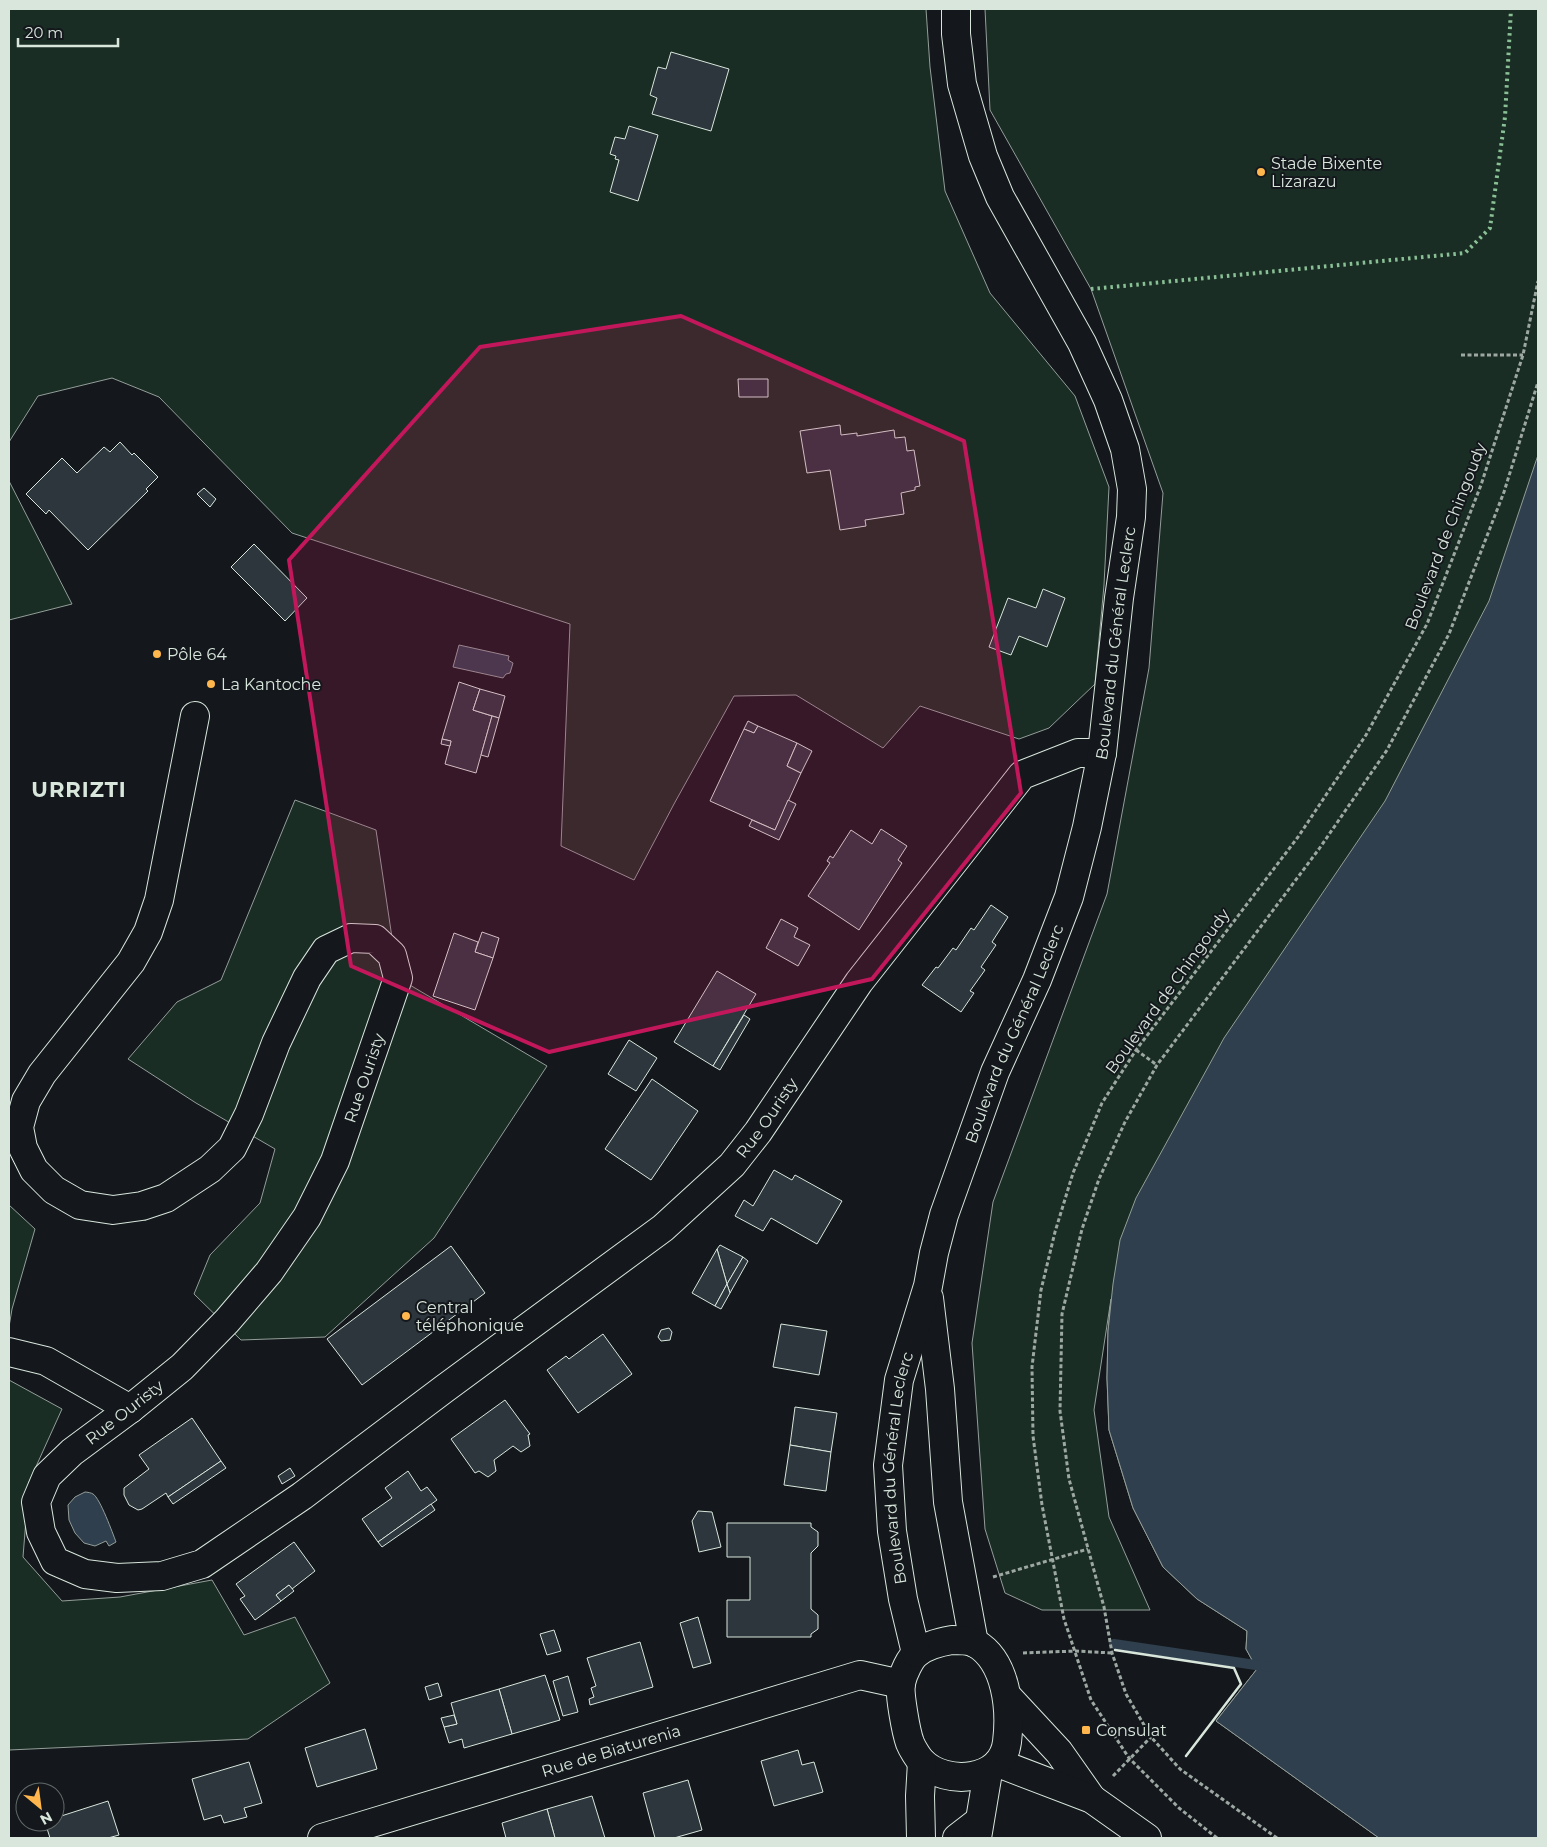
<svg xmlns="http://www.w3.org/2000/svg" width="1547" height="1847" font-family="Montserrat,sans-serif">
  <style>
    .green { fill: #1a2d24; stroke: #939e99 }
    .water { fill: #2f3f4d; stroke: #939e99 }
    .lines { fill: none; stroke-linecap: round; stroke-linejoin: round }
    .stream { stroke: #2f3f4d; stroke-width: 10 }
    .building { fill: #2c363c; stroke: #d8e6dc }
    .minor-casing { stroke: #d8e6dc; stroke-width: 30 }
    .secondary-casing { stroke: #d8e6dc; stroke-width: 30 }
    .path { stroke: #9da8a2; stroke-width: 3; stroke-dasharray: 4 2.5; stroke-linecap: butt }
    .minor { stroke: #14181c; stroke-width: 28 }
    .secondary { stroke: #14181c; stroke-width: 28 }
    .hedge { stroke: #8ac095; stroke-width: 4; stroke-dasharray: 2.5 4; stroke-linecap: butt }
    .wall { stroke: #d8e6dc; stroke-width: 2.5 }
    .marked { fill: #c2185b; fill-opacity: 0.2; stroke: #c2185b; stroke-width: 4; stroke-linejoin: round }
    .poi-dot { fill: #ffb74d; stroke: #14181c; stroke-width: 2 }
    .labels { text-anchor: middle; stroke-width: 4; stroke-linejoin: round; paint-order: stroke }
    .poi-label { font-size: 16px; fill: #d8e6dc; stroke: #14181c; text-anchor: start }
    .street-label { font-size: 16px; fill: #d8e6dc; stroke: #14181c }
    .district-label { font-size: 21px; font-weight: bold; letter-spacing: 1px; fill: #d8e6dc; stroke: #14181c }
  </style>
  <rect width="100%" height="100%" fill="#14181c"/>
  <g class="green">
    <polygon points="9,9 926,9 930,67 945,191 990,293 1075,396 1109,487 1104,585 1095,684 1049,728 1019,739 920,706 883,748 796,695 734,696 674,804 634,880 561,846 570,624 292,533 159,397 112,378 38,396 9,442"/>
    <polygon points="985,9 1538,9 1538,1838 1379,1838 1216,1721 1257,1669 1246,1649 1247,1631 1197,1599 1163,1567 1133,1508 1109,1430 1107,1378 1108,1331 1111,1299 1094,1410 1109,1517 1150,1610 1042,1610 1005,1593 985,1529 972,1343 993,1202 1107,894 1149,668 1163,493 1091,289 990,110"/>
    <polygon points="9,481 72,604 9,620"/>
    <polygon points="295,800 376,830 398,978 547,1066 434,1238 325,1337 241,1340 194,1294 210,1255 260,1203 275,1149 196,1103 128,1059 177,1002 221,980"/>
    <polygon points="9,1205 35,1229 12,1309 9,1327"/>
    <polygon points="9,1380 62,1409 29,1482 23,1557 62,1601 120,1597 212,1580 244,1635 295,1617 330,1683 248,1739 9,1750"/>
  </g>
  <g class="water">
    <polygon points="1538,455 1538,1838 1379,1838 1216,1721 1257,1669 1246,1649 1247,1631 1197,1599 1163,1567 1133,1508 1109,1430 1107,1378 1108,1331 1113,1284 1120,1240 1136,1198 1224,1038 1385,801 1489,601"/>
    <polygon points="459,645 509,656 508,660 513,663 510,673 506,674 503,678 453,667"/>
    <path d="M85,1492C87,1492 92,1493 93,1494C100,1498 113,1534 116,1542L109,1546L106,1541L95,1546L84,1543L75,1533L69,1520L68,1505L75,1497Z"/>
  </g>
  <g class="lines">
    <polyline class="stream" points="1114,1644 1269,1667"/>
  </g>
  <g class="building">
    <polygon points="671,52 729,69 711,131 652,114 657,98 650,95 658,67 666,69"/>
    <polygon points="629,126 658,135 638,201 610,192 619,160 615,159 616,156 610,154 615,137 625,139"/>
    <polygon points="738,379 768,379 768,397 739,397"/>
    <polygon points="840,425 841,435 857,433 857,436 894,430 895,438 905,437 907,451 914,450 920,486 915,487 915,490 901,493 904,514 865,520 866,526 840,530 830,470 807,473 800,431"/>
    <polygon points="120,442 132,455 134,453 158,477 146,489 148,491 88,550 49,510 46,514 26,494 62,458 77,473 104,447 110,452"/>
    <polygon points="204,488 216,499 210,507 197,494"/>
    <polygon points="254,544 307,598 285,621 231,567"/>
    <polygon points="1043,589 1065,598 1047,647 1019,636 1011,655 989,647 1008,598 1036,608"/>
    <polygon points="459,682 480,689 473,710 492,716 476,773 445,764 451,741 442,739"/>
    <polygon points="480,689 505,696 499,718 473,710"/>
    <polygon points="492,716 499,718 488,757 481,755"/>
    <polygon points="748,721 758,726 754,733 744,729"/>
    <polygon points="758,726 797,743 787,766 801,773 775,830 710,801 744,729 754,733"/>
    <polygon points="442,739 451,741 450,746 441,744"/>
    <polygon points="797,743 812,751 801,773 787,766"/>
    <polygon points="788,800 796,804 779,840 749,826 752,820 775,830"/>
    <polygon points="881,829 907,846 898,860 902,863 859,930 808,896 830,863 827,861 830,856 833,858 851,830 872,844"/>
    <polygon points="991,905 1008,917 992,942 996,945 981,967 985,970 970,991 974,993 961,1012 922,985 936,967 938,968 953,948 956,950 971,928 974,930"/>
    <polygon points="781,919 798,928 794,937 810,945 798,966 766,948"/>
    <polygon points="482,932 499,938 493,958 475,952"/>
    <polygon points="454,933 478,942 475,952 493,958 475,1010 433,996"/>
    <polygon points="717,971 756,994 713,1066 674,1042"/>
    <polygon points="744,1015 750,1019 720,1070 713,1066"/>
    <polygon points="629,1040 657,1058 636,1091 608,1074"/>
    <polygon points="652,1079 698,1111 651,1180 605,1149"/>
    <polygon points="774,1170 792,1180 795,1175 842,1201 817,1244 771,1218 763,1231 735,1216 744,1200 753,1206"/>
    <polygon points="720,1245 743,1257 727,1284 717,1249"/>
    <polygon points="451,1246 485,1293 362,1385 327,1339"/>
    <polygon points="717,1249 727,1284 715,1306 692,1293"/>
    <polygon points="743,1257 748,1261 730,1293 727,1284"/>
    <polygon points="727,1284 730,1293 721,1309 715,1306"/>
    <polygon points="781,1324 827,1331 819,1375 773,1367"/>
    <polygon points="669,1328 672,1332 670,1340 661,1341 658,1337 661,1330"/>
    <polygon points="603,1334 632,1374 578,1413 547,1370 566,1356 569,1359"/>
    <polygon points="505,1400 530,1434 528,1435 530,1446 521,1452 513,1446 494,1460 496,1471 488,1477 479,1471 475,1473 451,1439"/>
    <polygon points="795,1407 837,1413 831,1452 790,1445"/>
    <polygon points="192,1418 221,1461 168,1497 166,1493 142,1509 138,1510 129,1505 124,1495 124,1488 149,1469 139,1455"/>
    <polygon points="790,1445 831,1452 826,1491 784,1485"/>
    <polygon points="221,1461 226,1468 173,1504 168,1497"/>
    <polygon points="290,1468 295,1476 282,1484 278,1476"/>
    <polygon points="408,1471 421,1491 427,1487 437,1500 378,1542 362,1519 392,1498 385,1488"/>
    <polygon points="431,1504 435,1510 382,1547 378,1542"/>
    <polygon points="698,1511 712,1512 721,1547 699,1552 692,1521"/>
    <polygon points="727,1523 811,1523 811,1527 818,1532 818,1546 811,1553 811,1609 818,1615 818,1629 811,1634 811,1637 727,1637 727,1600 750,1600 750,1557 727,1557"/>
    <polygon points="294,1542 315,1571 292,1589 289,1585 276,1595 281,1601 255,1620 240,1599 245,1596 236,1584"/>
    <polygon points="289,1585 294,1591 281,1601 276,1595"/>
    <polygon points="698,1617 711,1663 693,1668 680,1623"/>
    <polygon points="554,1630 561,1651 547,1655 540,1634"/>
    <polygon points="640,1642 653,1687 590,1705 589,1699 594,1697 591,1688 596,1686 587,1658"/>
    <polygon points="545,1675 560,1720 512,1734 499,1689"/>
    <polygon points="568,1676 578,1712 563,1716 553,1681"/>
    <polygon points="438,1683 442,1696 429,1700 425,1687"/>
    <polygon points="499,1689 512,1734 464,1748 462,1739 449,1743 444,1727 457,1724 451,1703"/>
    <polygon points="454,1715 457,1724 444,1727 441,1718"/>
    <polygon points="365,1729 377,1769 317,1787 305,1748"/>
    <polygon points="798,1750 802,1765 814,1762 823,1792 774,1806 761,1761"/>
    <polygon points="249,1762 262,1803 244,1808 247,1817 224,1823 221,1815 204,1820 192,1779"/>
    <polygon points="688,1780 702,1830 674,1838 655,1838 643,1793"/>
    <polygon points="592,1796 605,1838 555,1838 547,1809"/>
    <polygon points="108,1801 119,1835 108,1838 50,1838 45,1822 55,1822 55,1818"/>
    <polygon points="547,1809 555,1838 506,1838 502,1823"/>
  </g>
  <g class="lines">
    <defs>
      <g id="minor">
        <path id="s1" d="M195,716L159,900L148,932L131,962L42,1074L26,1101L19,1127L23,1148L34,1170L54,1190L80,1205L113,1210L142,1206L166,1198L210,1169L232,1148L249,1114L276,1043L307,978L326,950L351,938L375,939L392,955L398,978L335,1161L307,1217L269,1272L227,1321L182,1367L130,1409L72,1452L47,1476L36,1502L41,1532L55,1561L85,1574L117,1578L162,1576L202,1564L302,1496L444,1389L663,1228L732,1165L758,1132L859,982L1022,775L1078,753H1102"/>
        <polyline points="9,1352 46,1361 130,1409"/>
        <polyline points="1007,1696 1059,1752 1092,1799"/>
        <polyline points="998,1763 1092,1799 1147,1838"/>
        <path id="s2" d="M322,1838L860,1675L901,1684"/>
        <polyline points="957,1838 979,1821"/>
      </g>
      <g id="secondary">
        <polyline points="929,1298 940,1389 948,1502 974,1643"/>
        <path d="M952,1640C959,1640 969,1640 975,1643C1007,1661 1011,1710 1007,1742C1002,1782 946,1786 922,1762C918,1758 912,1748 910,1743C906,1732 899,1693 901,1683C903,1674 910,1658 917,1653C927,1645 940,1642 952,1640Z"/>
        <path id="s3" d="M916,1653L903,1599L892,1531L888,1465L899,1380L928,1286L934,1253L944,1215L995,1072L1037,980L1069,897L1087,827L1102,753L1119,598L1131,517L1132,489L1125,449L1108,400L1082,343L1000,197L983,156L962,84L956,34V9"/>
        <polyline points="921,1838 920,1796 922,1762"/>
        <polyline points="977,1838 988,1772"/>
      </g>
    </defs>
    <use href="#minor" class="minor-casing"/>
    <use href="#secondary" class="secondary-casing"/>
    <g class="path">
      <polyline points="1461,355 1523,355"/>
      <polyline points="1136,1050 1157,1065"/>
      <polyline points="993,1577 1088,1549"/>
      <polyline points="1023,1653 1076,1651 1112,1653"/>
      <polyline points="1113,1776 1151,1737"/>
      <polyline points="1217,1838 1179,1808 1129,1758 1091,1700 1064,1619 1042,1505 1033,1436 1032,1367 1041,1290 1055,1232 1073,1173 1102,1103 1136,1050 1298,837 1366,735 1427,624 1481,485 1523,355 1538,281"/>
      <polyline points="1277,1838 1180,1769 1151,1737 1126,1694 1112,1653 1104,1607 1069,1479 1060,1411 1062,1314 1082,1229 1099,1179 1125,1122 1157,1065 1319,849 1387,750 1449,634 1504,492 1538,382"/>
    </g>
    <use href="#minor" class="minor"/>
    <use href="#secondary" class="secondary"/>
    <polyline class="hedge" points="1091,289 1465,253 1490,228 1505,117 1511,9"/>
    <polyline class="wall" points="1115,1650 1234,1668 1241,1684 1186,1756"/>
  </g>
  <path class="marked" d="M681,316L964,441L1021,793L872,979L549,1052L351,966L289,560L480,347Z"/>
  <g class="poi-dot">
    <circle cx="1261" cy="172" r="5"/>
    <circle cx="157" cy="654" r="5"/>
    <circle cx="211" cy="684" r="5"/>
    <circle cx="406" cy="1316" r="5"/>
    <rect x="1081" y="1725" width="10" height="10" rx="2.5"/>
  </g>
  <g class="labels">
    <g class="poi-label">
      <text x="1271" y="169">Stade Bixente<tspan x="1271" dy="18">Lizarazu</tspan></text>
      <text x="167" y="660">Pôle 64</text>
      <text x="221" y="690">La Kantoche</text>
      <text x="416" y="1313">Central<tspan x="416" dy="18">téléphonique</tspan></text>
      <text x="1096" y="1736">Consulat</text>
    </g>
    <g class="street-label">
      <text transform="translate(1445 536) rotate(-69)" y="6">Boulevard de Chingoudy</text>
      <text dy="6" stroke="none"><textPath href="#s3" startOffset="1048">Boulevard du Général Leclerc</textPath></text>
      <text transform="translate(1167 991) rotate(-54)" y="6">Boulevard de Chingoudy</text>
      <text dy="6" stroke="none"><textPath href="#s3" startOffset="642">Boulevard du Général Leclerc</textPath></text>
      <text transform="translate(364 1078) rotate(-71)" y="6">Rue Ouristy</text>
      <text dy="6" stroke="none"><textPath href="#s1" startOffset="2642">Rue Ouristy</textPath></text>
      <text transform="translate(124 1412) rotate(-38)" y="6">Rue Ouristy</text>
      <text dy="6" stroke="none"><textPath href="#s3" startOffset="188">Boulevard du Général Leclerc</textPath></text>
      <text dy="6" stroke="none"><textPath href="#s2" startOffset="302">Rue de Biaturenia</textPath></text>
    </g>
    <g class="district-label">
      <text x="79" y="797">URRIZTI</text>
    </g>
  </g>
  <rect width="1547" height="1847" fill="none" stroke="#d8e6dc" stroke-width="20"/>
  <g transform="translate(40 1807) rotate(151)"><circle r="24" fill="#14181c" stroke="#626a69"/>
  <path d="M0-4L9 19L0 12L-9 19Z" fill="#ffb74d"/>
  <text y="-8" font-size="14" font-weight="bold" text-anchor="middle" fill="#d8e6dc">N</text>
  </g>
  <path d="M18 38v8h100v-8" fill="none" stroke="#d8e6dc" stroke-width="2.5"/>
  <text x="25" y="38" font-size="15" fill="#d8e6dc" stroke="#14181c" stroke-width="4" paint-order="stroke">20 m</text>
</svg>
